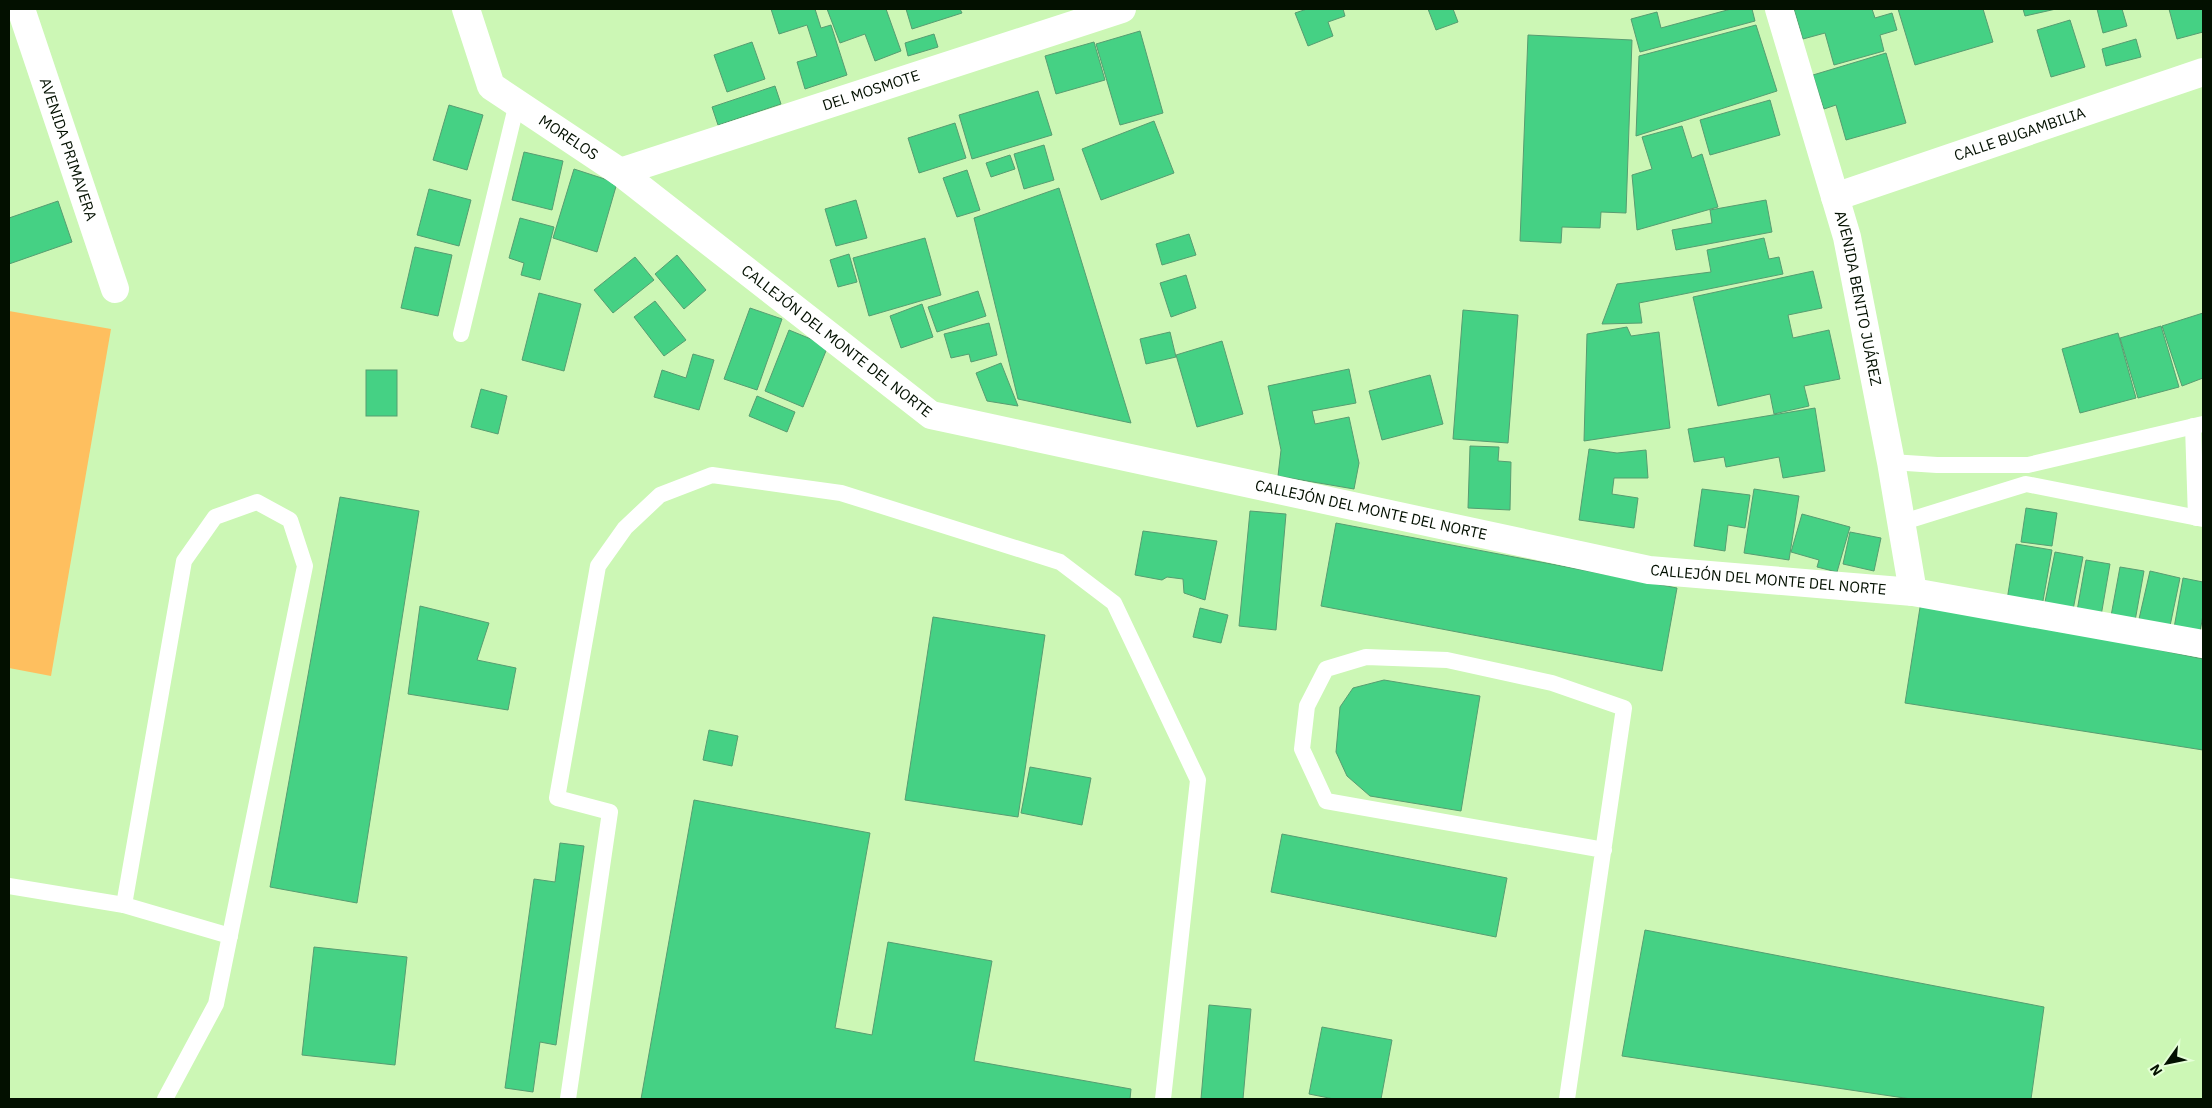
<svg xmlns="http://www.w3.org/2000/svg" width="2212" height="1108" font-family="'IBM Plex Sans',sans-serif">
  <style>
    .green { fill: #febf5f }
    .building { fill: #45d184; stroke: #579d71 }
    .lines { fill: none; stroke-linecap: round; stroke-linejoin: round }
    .lane { stroke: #fff; stroke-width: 16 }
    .street { stroke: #fff; stroke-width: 28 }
    .labels { text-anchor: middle; stroke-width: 4; stroke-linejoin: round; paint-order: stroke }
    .street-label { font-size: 15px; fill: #031000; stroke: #e5ffd7 }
  </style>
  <rect width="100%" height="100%" fill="#ccf7b5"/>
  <polygon class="green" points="9,311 111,329 51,676 9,668"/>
  <g class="building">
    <polygon points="771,9 815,9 821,28 831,25 847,75 805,89 797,62 817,56 807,25 779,34"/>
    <polygon points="827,9 886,9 901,51 875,61 865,34 840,43"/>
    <polygon points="906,9 960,9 962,13 912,29"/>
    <polygon points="1307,9 1343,9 1345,16 1328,22 1333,36 1308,46 1295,13"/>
    <polygon points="1428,9 1453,9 1458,22 1436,30"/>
    <polygon points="1731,9 1752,9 1755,21 1640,52 1631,19 1657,12 1661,28"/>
    <polygon points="1794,9 1872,9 1875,18 1892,13 1897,30 1880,35 1884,51 1834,65 1825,33 1803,39"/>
    <polygon points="1898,9 1983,9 1993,42 1915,65"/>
    <polygon points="2023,9 2056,9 2025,16"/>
    <polygon points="2097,9 2122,9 2127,26 2103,33"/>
    <polygon points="2169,9 2203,9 2203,32 2177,39"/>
    <polygon points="2070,20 2085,67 2051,77 2037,30"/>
    <polygon points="1756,25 1777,91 1636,136 1639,56"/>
    <polygon points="1140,31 1163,113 1120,125 1096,44"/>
    <polygon points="934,34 938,47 908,56 905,43"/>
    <polygon points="1528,35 1632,40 1626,213 1601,212 1600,228 1562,227 1561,243 1520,241"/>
    <polygon points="2136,39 2141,57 2106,66 2102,49"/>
    <polygon points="752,42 765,79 727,92 714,55"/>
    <polygon points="1094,42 1105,80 1056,94 1045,56"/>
    <polygon points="1886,53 1906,123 1846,140 1836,105 1824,109 1813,75"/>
    <polygon points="775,86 781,104 718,125 712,107"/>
    <polygon points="1038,91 1052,135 972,159 959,115"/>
    <polygon points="1770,100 1780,135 1710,155 1700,120"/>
    <polygon points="449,105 483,115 467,170 433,160"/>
    <polygon points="1154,121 1174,173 1101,200 1082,149"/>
    <polygon points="955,123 966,158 919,173 908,138"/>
    <polygon points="1682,126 1692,158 1702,154 1718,207 1637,230 1632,175 1652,169 1642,137"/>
    <polygon points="1044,145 1054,180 1024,189 1014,154"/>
    <polygon points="524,152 563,161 552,210 512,200"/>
    <polygon points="1010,155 1015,169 991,177 986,163"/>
    <polygon points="574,169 617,183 597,252 553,238"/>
    <polygon points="967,170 980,210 957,217 943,178"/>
    <polygon points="1059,188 1131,423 1018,399 974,218"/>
    <polygon points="429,189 471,200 459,246 417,235"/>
    <polygon points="856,200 867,238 836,246 825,209"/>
    <polygon points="1766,200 1772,232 1676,250 1672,230 1712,223 1710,210"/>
    <polygon points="58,201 72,242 9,264 9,218"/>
    <polygon points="520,218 554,227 540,280 521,275 524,263 509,258"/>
    <polygon points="1189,234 1196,255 1162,265 1156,244"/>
    <polygon points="925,238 941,295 869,316 853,258"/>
    <polygon points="1764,238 1769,259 1779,257 1783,274 1639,303 1642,323 1602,324 1617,284 1711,272 1707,250"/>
    <polygon points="415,247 452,255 438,316 401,308"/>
    <polygon points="849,254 857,282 838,287 830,260"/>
    <polygon points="677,255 706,290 684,309 655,274"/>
    <polygon points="635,257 654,280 613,313 594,290"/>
    <polygon points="1813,271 1822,308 1788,315 1793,338 1829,330 1840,379 1804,386 1809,406 1774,414 1770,394 1718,406 1693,297"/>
    <polygon points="1186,275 1196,308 1171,317 1160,283"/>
    <polygon points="978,291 986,316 937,332 928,307"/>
    <polygon points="539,293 581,304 564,371 522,360"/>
    <polygon points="655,301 686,340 664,356 634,317"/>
    <polygon points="922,304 933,337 901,348 890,316"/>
    <polygon points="750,308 782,319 757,390 724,379"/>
    <polygon points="1463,310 1518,315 1508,443 1453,439"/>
    <polygon points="2203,313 2203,378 2182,386 2162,326"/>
    <polygon points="989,323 997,355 971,362 969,354 951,358 944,334"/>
    <polygon points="2161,326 2179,387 2138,398 2120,338"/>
    <polygon points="1627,327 1631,336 1659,332 1670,428 1584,441 1587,334"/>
    <polygon points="789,330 828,346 803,407 765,391"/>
    <polygon points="1170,332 1176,357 1146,364 1140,339"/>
    <polygon points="2118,333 2136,398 2080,413 2062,349"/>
    <polygon points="1222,341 1243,414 1197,427 1176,355"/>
    <polygon points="693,354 714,360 699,410 654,397 662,370 686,378"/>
    <polygon points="1001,363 1018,406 987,401 976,373"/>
    <polygon points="1349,369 1356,403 1312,411 1315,424 1349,417 1359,463 1354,489 1278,476 1281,450 1268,386"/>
    <rect x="366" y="370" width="31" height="46"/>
    <polygon points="1430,375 1443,424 1382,440 1369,391"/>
    <polygon points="481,389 507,396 498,434 471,427"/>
    <polygon points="757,396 795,412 787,432 749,416"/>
    <polygon points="1815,408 1825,471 1783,478 1779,457 1726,467 1724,457 1694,462 1688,429"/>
    <polygon points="1470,446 1499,447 1498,461 1511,462 1510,510 1468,508"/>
    <polygon points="1589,449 1617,453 1646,450 1648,478 1614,478 1612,494 1638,498 1634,528 1579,520"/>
    <polygon points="1702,489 1750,495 1745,528 1728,525 1725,551 1694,546"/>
    <polygon points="1754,489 1799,496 1789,560 1744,553"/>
    <polygon points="340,497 419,511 357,903 270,887"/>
    <polygon points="2026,508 2057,513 2052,546 2021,542"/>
    <polygon points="1250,511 1286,514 1276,630 1239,626"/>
    <polygon points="1802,514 1850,527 1837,572 1817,567 1819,560 1791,552"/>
    <polygon points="1336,523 1677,588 1662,671 1321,606"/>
    <polygon points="1143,531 1217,541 1205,600 1184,593 1183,579 1167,577 1162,580 1135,575"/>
    <polygon points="1850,532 1881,538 1874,571 1843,564"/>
    <polygon points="2016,544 2052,550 2041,612 2007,600"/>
    <polygon points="2055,552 2083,557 2073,610 2043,612"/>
    <polygon points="2086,560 2110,564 2101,616 2077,611"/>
    <polygon points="2120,567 2144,571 2135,621 2111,616"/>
    <polygon points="2150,571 2180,578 2170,626 2139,619"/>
    <polygon points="2183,578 2203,582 2203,615 2200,632 2174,628"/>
    <polygon points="1921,601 2203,659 2203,750 1905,703"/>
    <polygon points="420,606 489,623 477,660 516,668 508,710 408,694"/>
    <polygon points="1200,608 1228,615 1221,643 1193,637"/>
    <polygon points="933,617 1045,635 1018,817 905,800"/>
    <polygon points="1384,680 1480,696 1461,811 1370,796 1347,776 1336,752 1340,707 1353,688"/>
    <polygon points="709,730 738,736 732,766 703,760"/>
    <polygon points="1030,767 1091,778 1082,825 1021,813"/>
    <polygon points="694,800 870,833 835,1028 872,1035 888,942 992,961 974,1061 1131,1089 1130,1099 641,1099"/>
    <polygon points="1282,834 1507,878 1496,937 1271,892"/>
    <polygon points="560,843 584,846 556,1045 540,1042 533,1092 505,1088 534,879 555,882"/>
    <polygon points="1645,930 2044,1007 2031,1099 1911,1099 1622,1056"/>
    <polygon points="314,947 407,957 395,1065 302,1055"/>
    <polygon points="1209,1005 1251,1009 1243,1099 1201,1099"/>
    <polygon points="1322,1027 1392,1040 1381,1099 1334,1099 1309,1094"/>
  </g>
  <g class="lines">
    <g class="lane">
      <polyline points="461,334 517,103"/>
      <polyline points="2193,426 2196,518"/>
      <polyline points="1891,462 1937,465 2028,465 2203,424"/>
      <polyline points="1900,523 2026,484 2203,519"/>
      <polyline points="9,886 124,905 184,561 215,517 257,502 290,520 305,566 216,1004 165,1099"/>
      <polyline points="124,905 230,936"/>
      <polyline points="568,1099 610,812 557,798 598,566 625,528 660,495 712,475 841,493 1060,562 1114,603 1198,780 1163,1099"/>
      <polyline points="1567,1099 1624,708 1552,683 1447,660 1366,657 1326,669 1307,706 1302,749 1326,801 1604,850"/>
    </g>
    <g class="street">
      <path id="s1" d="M21,9L115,289"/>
      <path id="s2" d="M466,9L491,86L620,172L931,415L1649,570L1913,592L2203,644"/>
      <path id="s3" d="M1779,9L1847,237L1891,462L1913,592"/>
      <path id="s4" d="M620,172L1122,9"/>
      <path id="s5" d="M1835,197L2203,72"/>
    </g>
  </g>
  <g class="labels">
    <g class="street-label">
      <text dy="5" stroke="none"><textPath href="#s4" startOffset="264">DEL MOSMOTE</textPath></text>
      <text dy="5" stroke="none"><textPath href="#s5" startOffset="195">CALLE BUGAMBILIA</textPath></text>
      <text dy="5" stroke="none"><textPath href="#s2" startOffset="174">MORELOS</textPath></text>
      <text dy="5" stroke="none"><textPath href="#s1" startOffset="148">AVENIDA PRIMAVERA</textPath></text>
      <text dy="5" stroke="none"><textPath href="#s3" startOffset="300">AVENIDA BENITO JUÁREZ</textPath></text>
      <text dy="5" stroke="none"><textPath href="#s2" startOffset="511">CALLEJÓN DEL MONTE DEL NORTE</textPath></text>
      <text dy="5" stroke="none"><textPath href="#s2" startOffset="1081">CALLEJÓN DEL MONTE DEL NORTE</textPath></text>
      <text dy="5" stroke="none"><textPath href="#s2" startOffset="1485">CALLEJÓN DEL MONTE DEL NORTE</textPath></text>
    </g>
  </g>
  <rect width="2212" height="1108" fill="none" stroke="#031000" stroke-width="20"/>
  <g transform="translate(2167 1063) rotate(237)" stroke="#e5ffd7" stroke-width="4" paint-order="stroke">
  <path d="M0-4L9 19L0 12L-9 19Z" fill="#031000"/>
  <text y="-8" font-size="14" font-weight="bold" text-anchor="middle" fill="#031000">N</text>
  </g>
</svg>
